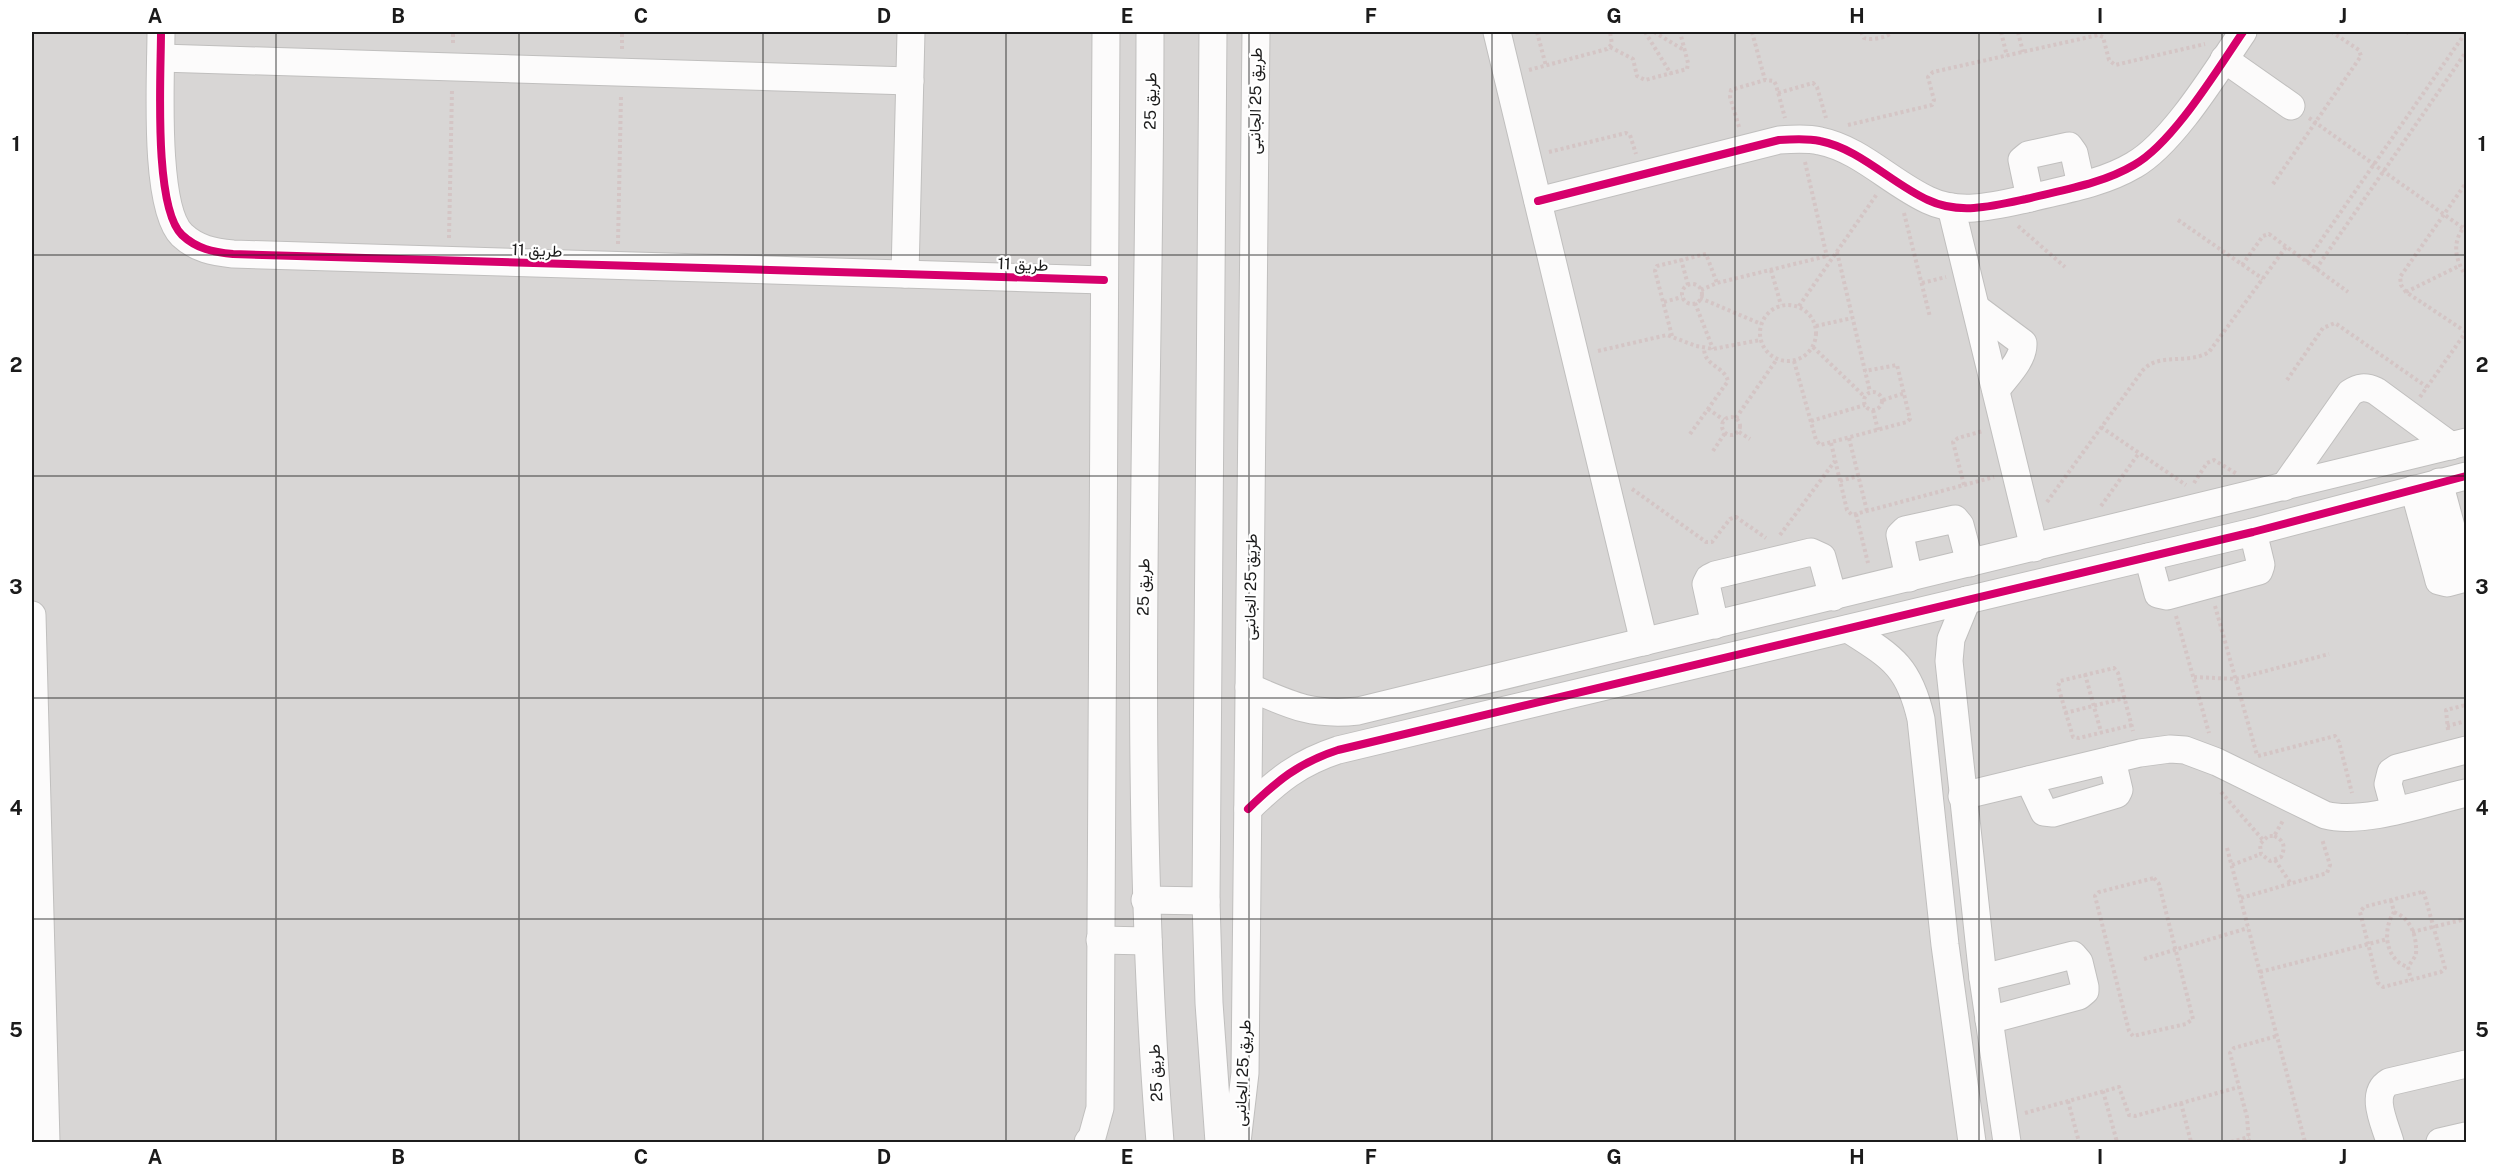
<svg xmlns="http://www.w3.org/2000/svg" width="2498" height="1174" font-family="'Public Sans',Vazirmatn,sans-serif">
  <style>
    .residential { fill: #d8d6d5 }
    .lines { fill: none; stroke-linecap: round; stroke-linejoin: round }
    .minor-casing { stroke: #c0bfbe; stroke-width: 29 }
    .path { stroke: #d4c5c5; stroke-width: 4; stroke-dasharray: 3 3; stroke-linecap: butt }
    .minor { stroke: #fcfbfb; stroke-width: 27 }
    .cycleway-casing { stroke: #fff; stroke-width: 11 }
    .cycleway { stroke: #d6006c; stroke-width: 8 }
    .grid { fill: none; stroke: #1b1b1b; stroke-width: 1.5; stroke-opacity: 0.55 }
    .labels { text-anchor: middle; stroke-width: 4.5; stroke-linejoin: round; paint-order: stroke }
    .street-label { font-size: 16px; fill: #1b1b1b; stroke: #fff }
    .neatline { fill: none; stroke: #1b1b1b; stroke-width: 2 }
    .grid-label { font-size: 20px; text-anchor: middle; font-weight: bold; fill: #1b1b1b }
  </style>
  <rect width="100%" height="100%" fill="#e9e6e3"/>
  <rect class="residential" x="32" y="32" width="2434" height="1110"/>
  <g class="lines">
    <defs>
      <g id="minor">
        <path d="M161,32C161,74 153,207 182,235C197,249 213,252 233,254L1104,280"/>
        <path d="M1150,32C1150,402 1130,773 1160,1142"/>
        <polyline points="1213,32 1206,901 1209,1003 1219,1142"/>
        <polyline points="1497,32 1644,642"/>
        <polyline points="161,58 910,81"/>
        <polyline points="2224,59 2291,106"/>
        <polyline points="2030,198 2022,160 2028,155 2069,146 2074,153 2081,185"/>
        <path d="M1538,201L1779,140C1793,139 1807,138 1820,141C1860,149 1891,183 1928,200C1959,215 1994,206 2026,199C2062,190 2102,184 2134,165C2173,143 2217,70 2243,32"/>
        <polyline points="1951,207 2034,548"/>
        <polyline points="905,274 911,32"/>
        <path d="M1976,308L2023,343C2024,360 2005,377 1996,390"/>
        <path d="M2284,487L2350,393C2359,387 2365,386 2376,391L2451,446"/>
        <polyline points="2414,489 2438,577 2439,581 2447,583 2462,579 2464,575 2439,482"/>
        <polyline points="2148,557 2158,594 2167,596 2259,571 2261,565 2253,532"/>
        <polyline points="1909,578 1900,535 1905,530 1955,519 1960,525 1970,563"/>
        <polyline points="1967,600 1951,639 1949,661 1983,978 2007,1142"/>
        <polyline points="32,615 46,1142"/>
        <polyline points="1715,625 1706,584 1709,578 1715,575 1811,552 1822,557 1833,597"/>
        <path d="M1848,629C1892,657 1909,666 1921,719L1945,945L1972,1142"/>
        <path d="M1249,687C1290,705 1312,716 1358,711L2466,442"/>
        <polyline points="2029,780 2044,812 2053,813 2117,794 2119,790 2112,760"/>
        <path d="M1962,796L2140,753L2170,749L2185,750L2217,762L2325,815C2364,825 2426,802 2466,793"/>
        <path d="M1248,809C1277,781 1298,763 1338,750L2253,532L2466,476"/>
        <polyline points="2395,810 2388,784 2391,772 2397,768 2466,750"/>
        <polyline points="1145,900 1206,901"/>
        <polyline points="1100,940 1148,941"/>
        <polyline points="1983,978 2073,955 2079,962 2085,987 2085,991 2079,996 1989,1020"/>
        <polyline points="1088,1142 1092,1137 1100,1108 1106,32"/>
        <polyline points="1237,1142 1245,1073 1256,32"/>
        <path d="M2390,1142C2385,1124 2369,1094 2389,1082L2466,1064"/>
        <polyline points="2440,1142 2466,1136"/>
      </g>
    </defs>
    <use href="#minor" class="minor-casing"/>
    <g class="path">
      <polyline points="1537,32 1546,66"/>
      <polyline points="1645,32 1671,74"/>
      <polyline points="1654,32 1684,50"/>
      <polyline points="1752,32 1765,80"/>
      <path d="M1861,32L1864,38C1872,41 1887,37 1893,32"/>
      <polyline points="2001,32 2007,56"/>
      <polyline points="2018,32 2023,52"/>
      <polyline points="2406,34 2407,32"/>
      <polyline points="453,43 453,32"/>
      <polyline points="1610,47 1633,59 1637,76 1645,80 1687,69 1688,63 1680,32"/>
      <polyline points="622,49 622,32"/>
      <polyline points="1529,70 1607,49 1612,44 1610,32"/>
      <polyline points="1778,93 1813,83 1817,87 1826,118"/>
      <polyline points="2309,118 2463,228"/>
      <polyline points="1848,125 1932,105 1934,100 1928,77 1933,72 2098,35 2103,37 2109,60 2115,65 2205,44"/>
      <polyline points="1739,127 1730,97 1731,90 1765,80 1774,81 1776,85 1785,118"/>
      <polyline points="1549,152 1626,133 1630,135 1636,154"/>
      <polyline points="1805,162 1827,257"/>
      <polyline points="2273,184 2361,56 2359,50 2332,32"/>
      <polyline points="1904,213 1930,317"/>
      <polyline points="2178,220 2263,279"/>
      <path d="M2466,225C2451,241 2455,260 2466,276"/>
      <polyline points="2018,226 2065,267"/>
      <polyline points="449,238 452,89"/>
      <polyline points="618,244 621,95"/>
      <polyline points="1837,252 1870,392"/>
      <polyline points="1681,259 1688,285"/>
      <polyline points="2306,262 2466,32"/>
      <polyline points="2242,265 2263,236 2269,234 2348,292"/>
      <polyline points="2316,269 2466,52"/>
      <polyline points="1771,270 1781,305"/>
      <polyline points="1922,283 1946,277"/>
      <circle cx="1692" cy="294" r="10"/>
      <polyline points="1701,290 1717,283 1827,256"/>
      <polyline points="2406,292 2459,266"/>
      <polyline points="1700,298 1761,324"/>
      <polyline points="1664,302 1682,297"/>
      <polyline points="1695,303 1713,349"/>
      <circle cx="1788" cy="333" r="28"/>
      <polyline points="1799,306 1877,194"/>
      <polyline points="1816,326 1852,318"/>
      <polyline points="2466,332 2406,292 2401,285 2400,277 2466,183"/>
      <polyline points="1672,336 1655,271 1657,266 1706,254 1717,283"/>
      <polyline points="1813,347 1865,397"/>
      <polyline points="1598,351 1667,335 1696,346 1713,349 1760,340"/>
      <polyline points="1794,361 1816,440 1820,445 1907,422 1910,419 1897,365 1865,371"/>
      <polyline points="2287,380 2323,328 2335,323 2427,387"/>
      <circle cx="1873" cy="401" r="9"/>
      <polyline points="2420,397 2466,332"/>
      <polyline points="1883,400 1905,393"/>
      <polyline points="1708,409 1724,420"/>
      <polyline points="1873,410 1878,430"/>
      <circle cx="1731" cy="426" r="9"/>
      <polyline points="1736,418 1777,359"/>
      <polyline points="1811,421 1865,405"/>
      <polyline points="2101,427 2186,485"/>
      <polyline points="1739,432 1750,439"/>
      <path d="M1690,434L1728,381C1724,366 1704,366 1704,348"/>
      <polyline points="1849,438 1867,511"/>
      <polyline points="1831,443 1847,510 1852,515 1994,477"/>
      <polyline points="1713,451 1725,433"/>
      <polyline points="1840,481 1858,476"/>
      <polyline points="2194,483 2207,463 2214,460 2237,474"/>
      <polyline points="1964,485 1953,442 1958,438 1983,431"/>
      <polyline points="1632,489 1706,542 1712,542 1730,519 1736,517 1766,538"/>
      <path d="M2047,502L2143,370C2160,352 2188,365 2209,352L2286,247"/>
      <polyline points="2101,506 2139,453"/>
      <polyline points="1856,514 1868,563"/>
      <polyline points="1780,535 1835,461"/>
      <polyline points="2215,606 2257,755"/>
      <polyline points="2176,616 2209,733"/>
      <polyline points="2085,674 2101,732"/>
      <polyline points="2194,677 2236,679 2329,654"/>
      <polyline points="2065,713 2125,698"/>
      <polyline points="2132,725 2079,738 2073,737 2058,686 2060,681 2114,668 2118,673 2133,731"/>
      <polyline points="2447,726 2466,721"/>
      <polyline points="2448,730 2446,710 2466,705"/>
      <polyline points="2258,756 2335,736 2339,742 2352,793"/>
      <polyline points="2221,792 2263,840"/>
      <path d="M2274,836C2284,840 2286,847 2281,857L2270,861L2261,854L2260,844L2268,836H2274L2284,819"/>
      <polyline points="2227,848 2305,1142"/>
      <polyline points="2275,860 2291,884"/>
      <polyline points="2232,865 2261,854"/>
      <polygon points="2154,878 2159,884 2193,1019 2186,1024 2133,1036 2129,1031 2095,896 2099,892"/>
      <polygon points="2422,892 2424,893 2445,968 2441,972 2383,987 2378,983 2360,912 2364,907"/>
      <polyline points="2241,898 2327,873 2330,865 2322,839"/>
      <path d="M2391,900L2394,912C2382,930 2385,960 2408,967"/>
      <path d="M2394,912C2412,919 2417,937 2416,955L2408,967"/>
      <polyline points="2412,932 2466,919"/>
      <polyline points="2144,959 2248,928"/>
      <polyline points="2408,967 2411,980"/>
      <polyline points="2260,972 2388,939"/>
      <polyline points="2103,1091 2117,1142"/>
      <polyline points="2068,1101 2079,1142"/>
      <polyline points="2181,1103 2191,1142"/>
      <polyline points="2025,1113 2119,1087 2129,1115 2135,1116 2239,1087"/>
      <polyline points="2231,1142 2249,1137"/>
      <polyline points="2249,1142 2247,1117 2230,1053 2234,1048 2277,1036"/>
    </g>
    <use href="#minor" class="minor"/>
    <defs>
      <g id="cycleway">
        <path d="M161,32C161,74 153,207 182,235C197,249 213,252 233,254L1104,280"/>
        <path d="M1538,201L1779,140C1793,139 1807,138 1820,141C1860,149 1891,183 1928,200C1959,215 1994,206 2026,199C2062,190 2102,184 2134,165C2173,143 2217,70 2243,32"/>
        <path d="M1248,809C1277,781 1298,763 1338,750L2253,532L2466,476"/>
      </g>
    </defs>
    <use href="#cycleway" class="cycleway-casing"/>
    <use href="#cycleway" class="cycleway"/>
  </g>
  <path class="grid" d="M276,32V1142M519,32V1142M763,32V1142M1006,32V1142M1249,32V1142M1492,32V1142M1735,32V1142M1979,32V1142M2222,32V1142M32,255H2466M32,476H2466M32,698H2466M32,919H2466"/>
  <g class="labels">
    <g class="street-label">
      <text transform="translate(1150 101) rotate(-89)" y="6">طريق 25</text>
      <text transform="translate(1255 101) rotate(-89)" y="6">طريق 25 الجانبى</text>
      <text transform="translate(537 250) rotate(2)" y="6">طريق 11</text>
      <text transform="translate(1023 264) rotate(2)" y="6">طريق 11</text>
      <text transform="translate(1143 587) rotate(-89)" y="6">طريق 25</text>
      <text transform="translate(1250 587) rotate(-89)" y="6">طريق 25 الجانبى</text>
      <text transform="translate(1155 1073) rotate(-93)" y="6">طريق 25</text>
      <text transform="translate(1242 1073) rotate(-87)" y="6">طريق 25 الجانبى</text>
    </g>
  </g>
  <rect width="2498" height="1174" fill="none" stroke="#ffffff" stroke-width="66"/>
  <rect x="33" y="33" width="2432" height="1108" class="neatline"/>
  <g class="grid-label">
    <text x="155" y="23">A</text>
    <text x="398" y="23">B</text>
    <text x="641" y="23">C</text>
    <text x="884" y="23">D</text>
    <text x="1127" y="23">E</text>
    <text x="1371" y="23">F</text>
    <text x="1614" y="23">G</text>
    <text x="1857" y="23">H</text>
    <text x="2100" y="23">I</text>
    <text x="2343" y="23">J</text>
    <text x="16" y="151">1</text>
    <text x="2482" y="151">1</text>
    <text x="16" y="372">2</text>
    <text x="2482" y="372">2</text>
    <text x="16" y="594">3</text>
    <text x="2482" y="594">3</text>
    <text x="16" y="815">4</text>
    <text x="2482" y="815">4</text>
    <text x="16" y="1037">5</text>
    <text x="2482" y="1037">5</text>
    <text x="155" y="1164">A</text>
    <text x="398" y="1164">B</text>
    <text x="641" y="1164">C</text>
    <text x="884" y="1164">D</text>
    <text x="1127" y="1164">E</text>
    <text x="1371" y="1164">F</text>
    <text x="1614" y="1164">G</text>
    <text x="1857" y="1164">H</text>
    <text x="2100" y="1164">I</text>
    <text x="2343" y="1164">J</text>
  </g>
</svg>
